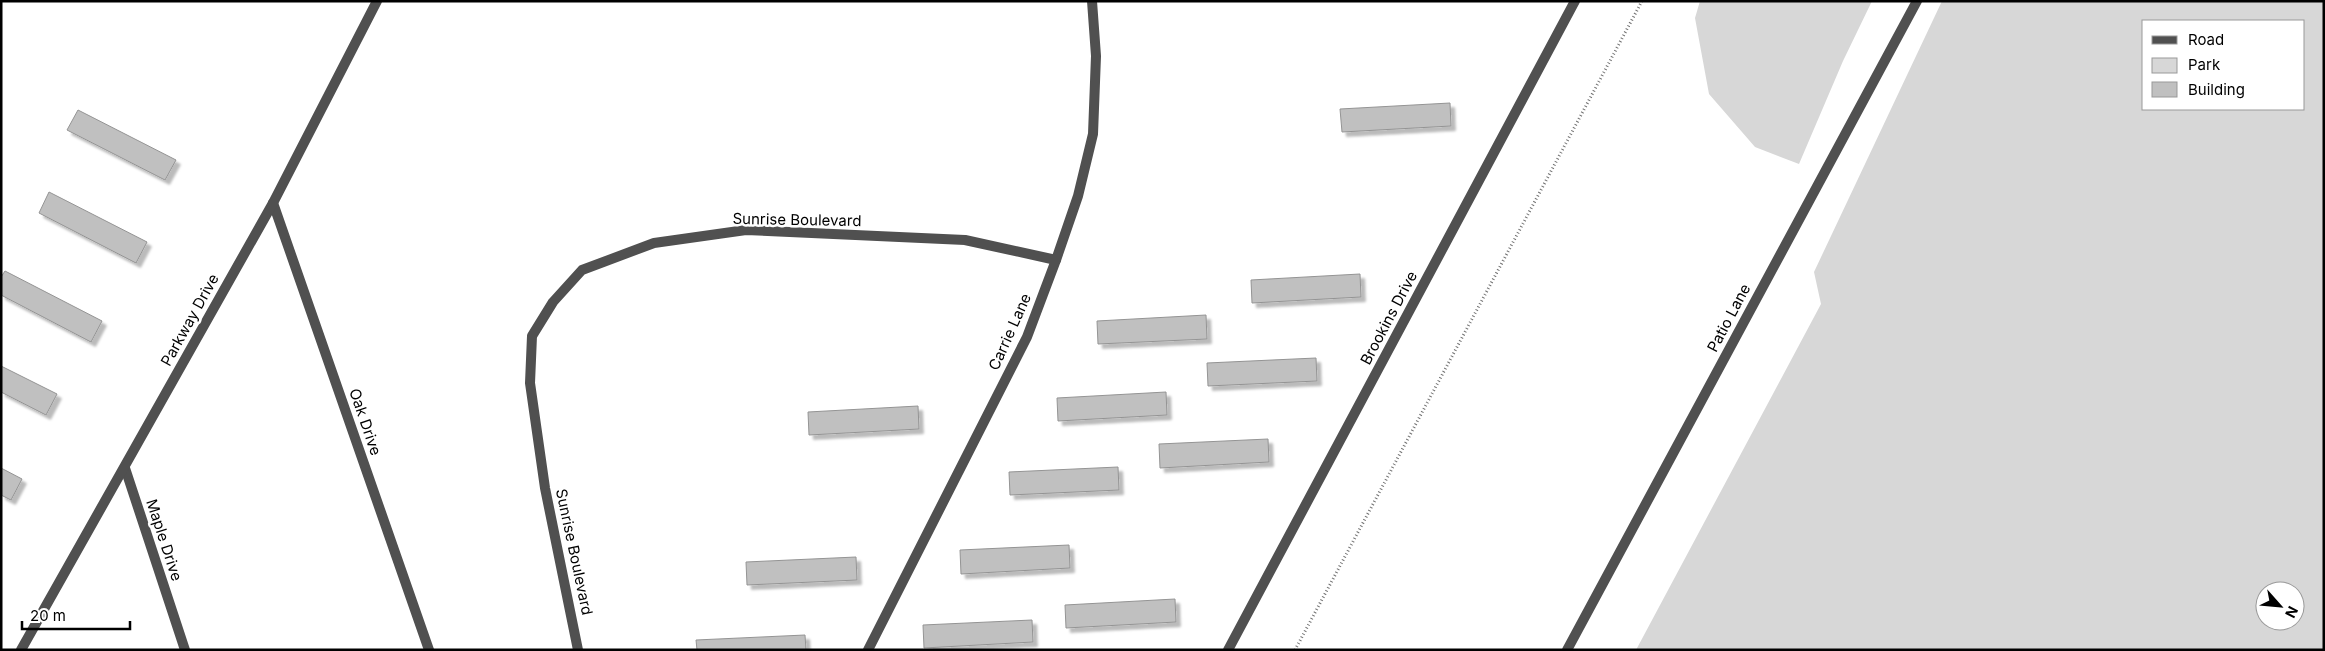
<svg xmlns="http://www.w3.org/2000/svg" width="2325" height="651" font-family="Inter,sans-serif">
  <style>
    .green { fill: #d7d7d7; fill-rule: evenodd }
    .building { fill: #c0c0c0; stroke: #949494; filter: url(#shadow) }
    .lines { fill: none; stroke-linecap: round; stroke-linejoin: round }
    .path { stroke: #727272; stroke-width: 3; stroke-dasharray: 1 2.5; stroke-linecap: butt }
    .minor { stroke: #505050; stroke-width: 10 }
    .labels { text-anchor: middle; stroke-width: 5; stroke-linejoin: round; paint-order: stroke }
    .street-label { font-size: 15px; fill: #000; stroke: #fff }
  </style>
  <defs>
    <filter id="shadow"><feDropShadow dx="4.5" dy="4.5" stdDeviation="1" flood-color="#0004"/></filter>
  </defs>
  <rect width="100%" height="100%" fill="#fff"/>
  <g class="green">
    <polygon points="1700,1 1872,1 1843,61 1799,164 1755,147 1709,94 1695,18"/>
    <path d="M1942,1H2324V650H1636L1821,304L1814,272ZM2144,21H2304V109H2144ZM2265,591H2295V621H2265Z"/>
  </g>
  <g class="building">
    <polygon points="1450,103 1451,126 1342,132 1340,109"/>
    <polygon points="78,110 176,160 165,180 67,130"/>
    <polygon points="49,192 147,242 136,263 39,213"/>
    <polygon points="5,271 102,321 91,342 1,295 1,277"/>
    <polygon points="1360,274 1361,297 1252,303 1251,280"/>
    <polygon points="1206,315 1207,339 1098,344 1097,321"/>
    <polygon points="1316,358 1317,381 1208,386 1207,363"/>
    <polygon points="1,366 57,394 46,415 1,392"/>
    <polygon points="1166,392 1167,415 1058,421 1057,398"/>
    <polygon points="918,406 919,429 809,435 808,412"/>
    <polygon points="1268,439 1269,462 1160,468 1159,444"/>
    <polygon points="1118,467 1119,490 1010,495 1009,472"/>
    <polygon points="1,468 22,479 11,500 1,495"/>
    <polygon points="1069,545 1070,568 961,574 960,550"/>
    <polygon points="856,557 857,580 747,585 746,562"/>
    <polygon points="1175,599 1176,622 1066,628 1065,605"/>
    <polygon points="1032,620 1033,642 924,648 923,625"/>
    <polygon points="805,635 806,650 697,650 696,640"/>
  </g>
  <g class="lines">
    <polyline class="path" points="1295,650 1642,1"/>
    <g class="minor">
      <polyline points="273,203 429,650"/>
      <polyline points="125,468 185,650"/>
      <polyline points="21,650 273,203 377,1"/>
      <polyline points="578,650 545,488 530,383 532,336 553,302 582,270 654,243 746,230 965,240 1056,260"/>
      <polyline points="868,650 1027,337 1056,260 1078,196 1093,134 1096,56 1092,1"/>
      <polyline points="1228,650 1575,1"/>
      <polyline points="1567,650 1917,1"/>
    </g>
  </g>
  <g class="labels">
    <g class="street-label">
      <text transform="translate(797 220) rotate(1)" y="5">Sunrise Boulevard</text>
      <text transform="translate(1389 318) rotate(-62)" y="5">Brookins Drive</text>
      <text transform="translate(1729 318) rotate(-62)" y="5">Patio Lane</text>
      <text transform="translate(190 320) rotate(-61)" y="5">Parkway Drive</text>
      <text transform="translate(1010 332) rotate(-66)" y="5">Carrie Lane</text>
      <text transform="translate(365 422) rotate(71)" y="5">Oak Drive</text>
      <text transform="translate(164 540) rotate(72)" y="5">Maple Drive</text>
      <text transform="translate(574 552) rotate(78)" y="5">Sunrise Boulevard</text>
    </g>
  </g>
  <rect width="2325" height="651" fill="none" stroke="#000000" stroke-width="5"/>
  <rect x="2142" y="20" width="162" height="90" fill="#ffffff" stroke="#999999"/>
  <rect x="2152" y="36" width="25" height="8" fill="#505050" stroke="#999999"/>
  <text x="2188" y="45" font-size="15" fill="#000000">Road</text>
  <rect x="2152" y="58" width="25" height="15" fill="#d7d7d7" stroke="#999999"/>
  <text x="2188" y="70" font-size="15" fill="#000000">Park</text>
  <rect x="2152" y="82" width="25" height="15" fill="#c0c0c0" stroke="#999999"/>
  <text x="2188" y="95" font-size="15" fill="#000000">Building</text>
  <g transform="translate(2280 606) rotate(117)"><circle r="24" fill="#ffffff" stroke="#999999"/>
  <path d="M0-4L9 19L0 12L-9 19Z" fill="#000000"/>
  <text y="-8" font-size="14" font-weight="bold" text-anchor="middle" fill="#000000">N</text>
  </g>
  <path d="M22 621v8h108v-8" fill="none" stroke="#000000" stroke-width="2.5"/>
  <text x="30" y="621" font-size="15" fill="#000000" stroke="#ffffff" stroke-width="4" paint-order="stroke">20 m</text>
</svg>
